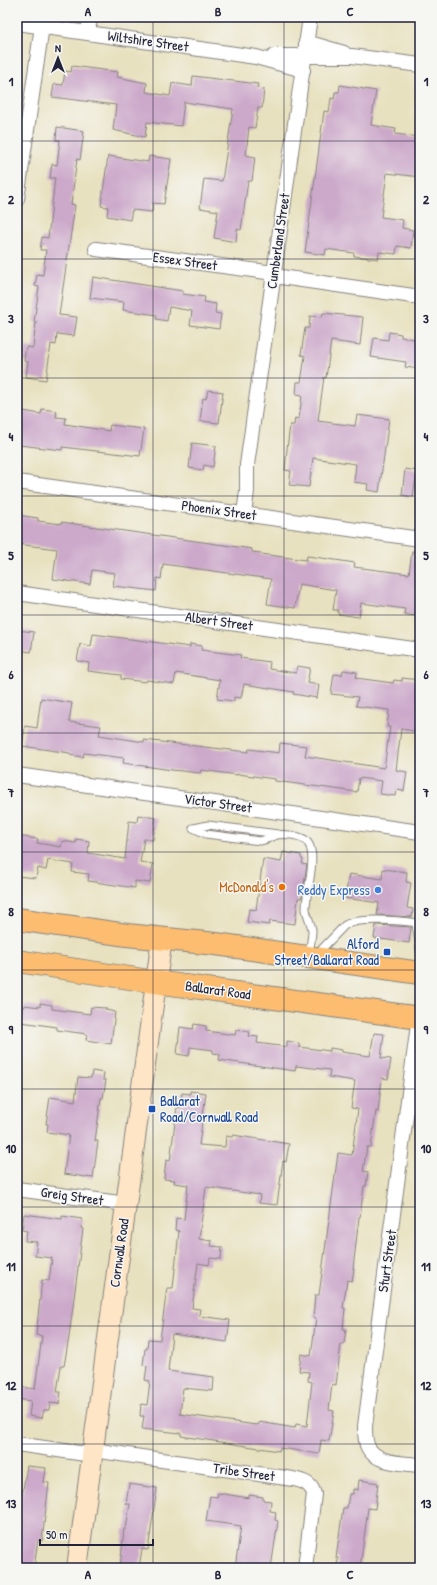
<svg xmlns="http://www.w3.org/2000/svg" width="437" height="1585" font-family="'Patrick Hand',sans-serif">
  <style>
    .building { fill: #cca9ca }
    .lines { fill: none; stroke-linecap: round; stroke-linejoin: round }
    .lane-casing { stroke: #85827d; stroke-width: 9 }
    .street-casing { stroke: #85827d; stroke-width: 16 }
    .secondary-casing { stroke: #85827d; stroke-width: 22 }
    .highway-casing { stroke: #85827d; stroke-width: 24 }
    .lane { stroke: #fff; stroke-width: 7 }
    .street { stroke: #fff; stroke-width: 14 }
    .secondary { stroke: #fee5c5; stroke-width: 20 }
    .highway { stroke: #fcbd6f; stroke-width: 22 }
    .grid { fill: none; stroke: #22223b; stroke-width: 1; stroke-opacity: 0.55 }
    .food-dot { fill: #e8710a; stroke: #f6f6f2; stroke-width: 1.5 }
    .shop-dot { fill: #3f7fe0; stroke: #f6f6f2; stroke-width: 1.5 }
    .transit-dot { fill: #1a4fb4; stroke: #f6f6f2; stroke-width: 1.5 }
    .labels { text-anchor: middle; stroke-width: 3; stroke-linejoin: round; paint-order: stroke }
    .street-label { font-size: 14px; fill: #22223b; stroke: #f6f6f2 }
    .food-label { font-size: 14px; fill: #c56008; stroke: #f6f6f2; text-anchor: end }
    .shop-label { font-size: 14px; fill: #366cbe; stroke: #f6f6f2; text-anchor: end }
    .transit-label { font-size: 14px; fill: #164399; stroke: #f6f6f2; text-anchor: end }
    .neatline { fill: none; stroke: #22223b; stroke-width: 1.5 }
    .grid-label { font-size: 13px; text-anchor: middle; font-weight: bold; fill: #22223b }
  </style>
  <rect width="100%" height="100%" fill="#f6f6f2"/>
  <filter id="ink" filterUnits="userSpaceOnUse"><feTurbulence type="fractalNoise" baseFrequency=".025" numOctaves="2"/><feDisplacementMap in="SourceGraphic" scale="8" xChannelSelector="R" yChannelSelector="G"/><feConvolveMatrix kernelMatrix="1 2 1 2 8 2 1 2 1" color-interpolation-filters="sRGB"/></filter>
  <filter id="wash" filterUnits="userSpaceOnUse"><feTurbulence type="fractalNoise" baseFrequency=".012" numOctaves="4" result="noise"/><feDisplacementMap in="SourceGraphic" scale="16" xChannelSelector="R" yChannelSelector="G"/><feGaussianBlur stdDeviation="0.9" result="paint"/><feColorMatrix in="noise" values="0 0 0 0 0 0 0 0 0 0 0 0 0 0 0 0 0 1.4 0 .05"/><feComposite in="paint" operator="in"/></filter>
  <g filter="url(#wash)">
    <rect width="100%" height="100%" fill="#e8e1bf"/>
    <g id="blocks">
      <g class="building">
        <polygon points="72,66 118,72 117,77 147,83 146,92 170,96 172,83 192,86 193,76 258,84 257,88 264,89 262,108 258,108 255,128 249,127 246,155 255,157 252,181 248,181 241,230 237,229 236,242 214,238 218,211 200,208 204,179 222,181 233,109 184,102 181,126 147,122 145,137 113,130 116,105 52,97 54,84 63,85 65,71 71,72"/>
        <polygon points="340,85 376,91 371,125 396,129 395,134 420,137 420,177 387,173 381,217 403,220 402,228 413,230 411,248 397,246 396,254 379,252 378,259 354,256 354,253 326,249 325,255 305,252 324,111 329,112 331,98 334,99 335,92 339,92"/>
        <polygon points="57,127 84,131 80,160 77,159 71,204 75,205 59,315 77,317 74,336 57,334 56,345 51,344 46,380 26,377 28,362 24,361 26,347 33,348 36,322 34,322 39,287 35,286 37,274 43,275 46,250 40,250 42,237 48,238 55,178 50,178 52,164 57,165 60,140 56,140"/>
        <polygon points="108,156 148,162 149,156 171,159 164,204 153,203 152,212 132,210 130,220 107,216 108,207 101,206"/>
        <polygon points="93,277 183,291 182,294 205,297 204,302 216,304 215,313 221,314 219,329 190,325 192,311 169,307 167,321 156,319 157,315 123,310 124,302 90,298"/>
        <polygon points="323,313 363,317 360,345 331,341 326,378 324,377 318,421 355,426 357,415 389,419 379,492 367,490 368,484 354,482 356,464 313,458 309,487 289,485 291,471 285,470 287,449 290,425 294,425 295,418 299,419 302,395 296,394 297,382 301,382 305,356 301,355 305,328 309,328 310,316 322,317"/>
        <polygon points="389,332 401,334 401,337 420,340 420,369 405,367 406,362 371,357 374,338 388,340"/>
        <polygon points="208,390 223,392 219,423 200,421 203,398 206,399"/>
        <polygon points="42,409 57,411 56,417 66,418 65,424 109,431 110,425 144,429 140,456 62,447 62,450 19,445 20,438 17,437 17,410 41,414"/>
        <polygon points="192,443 216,446 213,467 204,465 203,470 189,468"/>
        <polygon points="405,469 417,471 413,497 402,495"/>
        <polygon points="17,515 38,518 38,521 61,524 61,522 252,549 252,552 261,553 261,554 306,560 307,556 322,558 355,563 354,567 409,574 412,551 420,552 420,613 417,612 416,616 404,614 405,609 361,603 359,617 338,614 338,610 333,610 336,590 299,584 295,608 267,604 271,579 163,564 161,579 157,578 156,591 113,586 115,573 92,570 90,584 53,579 57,549 17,544"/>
        <polygon points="17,630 34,632 31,652 17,650"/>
        <polygon points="93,634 190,647 190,644 202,646 201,650 241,655 240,658 270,662 269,669 296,673 297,666 310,668 307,683 319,685 317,698 293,694 294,692 244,684 241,698 234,697 234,701 217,699 220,680 176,673 174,684 147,680 146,682 121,679 121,675 88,671 89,663 77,661 80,644 91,646"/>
        <polygon points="343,670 357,672 356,678 393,683 394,680 402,681 402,678 420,680 420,732 401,729 396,770 407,772 404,791 396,790 395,796 380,794 382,781 359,778 357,792 275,781 275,779 238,774 238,775 201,770 200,773 172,770 123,763 124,758 84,753 83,757 70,755 70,753 22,746 25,726 37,728 41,698 72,703 69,722 101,726 99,735 144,742 144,740 248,752 249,749 279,753 280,743 307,746 305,756 384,768 390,727 387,727 389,710 356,706 358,697 331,694 334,674 342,675"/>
        <polygon points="138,815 156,818 153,840 144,839 140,862 153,864 150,883 135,881 135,888 88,881 89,874 72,872 73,864 48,860 46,870 38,868 36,878 17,876 17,836 38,839 37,843 61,847 62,841 76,843 76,839 89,841 88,853 125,859 129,821 137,822"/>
        <polygon points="283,852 301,855 301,858 303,859 302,864 307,865 302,898 298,898 295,924 270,921 269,925 247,922 249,909 256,910 263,859 281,862"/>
        <polygon points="383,869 407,872 406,882 411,883 407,908 413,909 412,917 377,915 379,903 345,898 349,874 382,879"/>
        <polygon points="376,925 411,927 409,943 374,938"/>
        <polygon points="40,1003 52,1005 52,1009 90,1014 91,1007 106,1008 106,1010 115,1012 111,1044 86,1040 87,1034 57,1030 57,1027 21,1022 24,1005 40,1007"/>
        <polygon points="194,1024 206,1026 206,1031 235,1035 236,1030 250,1032 249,1036 258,1037 257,1043 287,1047 287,1041 299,1043 299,1047 330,1051 330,1048 342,1050 342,1052 370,1056 374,1033 384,1034 381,1058 391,1059 388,1079 382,1078 378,1112 376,1111 371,1147 367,1147 363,1171 368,1172 366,1186 364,1186 360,1217 359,1217 353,1269 354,1269 352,1281 347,1280 343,1308 345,1308 343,1329 346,1329 344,1344 341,1344 336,1385 332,1384 329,1410 334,1411 332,1424 329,1441 321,1440 319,1454 280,1448 279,1451 181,1436 181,1433 142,1429 144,1416 140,1416 141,1404 147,1405 150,1381 145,1380 147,1366 143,1365 145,1349 147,1349 148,1339 160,1340 167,1288 173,1288 179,1231 175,1230 176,1218 184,1219 188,1185 174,1183 175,1180 164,1179 166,1160 170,1161 177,1107 180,1108 182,1093 190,1094 190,1091 206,1093 199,1145 225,1147 226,1136 232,1137 233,1135 289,1144 286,1162 283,1161 277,1205 259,1203 260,1195 206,1187 199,1239 212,1241 211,1246 222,1247 221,1259 210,1258 209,1265 198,1263 192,1308 200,1309 199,1316 230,1320 227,1342 172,1334 168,1371 214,1377 213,1391 183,1388 180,1414 256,1425 259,1424 259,1422 295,1428 296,1424 307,1426 312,1382 308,1381 309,1372 299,1371 301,1354 311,1356 316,1318 313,1318 315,1295 319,1295 338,1153 352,1155 358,1109 351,1108 355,1081 329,1077 330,1070 296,1066 295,1071 219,1060 220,1054 213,1053 213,1050 190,1047 189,1056 177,1054 180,1027 193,1029"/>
        <polygon points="92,1071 104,1073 103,1080 106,1080 103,1098 101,1098 95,1141 98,1141 93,1178 64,1174 69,1135 47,1132 48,1124 46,1124 50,1097 75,1101 78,1077 91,1078"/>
        <polygon points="24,1214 62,1219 62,1216 82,1219 81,1228 83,1229 69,1337 64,1366 61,1366 57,1392 61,1392 59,1404 50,1403 49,1410 44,1410 42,1418 29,1416 31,1401 17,1399 17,1386 35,1389 42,1336 36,1335 42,1280 49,1281 52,1258 35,1256 37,1242 25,1241 27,1231 22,1230"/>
        <polygon points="27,1466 46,1468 44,1482 49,1483 42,1541 38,1540 34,1568 17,1568 17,1495 22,1496"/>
        <polygon points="359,1480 378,1483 375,1509 368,1508 360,1568 337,1568 338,1558 336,1558 343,1508 347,1508 349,1494 353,1494 353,1489 358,1490"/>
        <polygon points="129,1484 157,1488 148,1550 142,1549 139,1568 120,1568 124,1529 126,1529 130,1504 126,1504"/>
        <polygon points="218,1493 249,1498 249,1495 263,1497 263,1500 271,1501 270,1511 276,1512 275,1520 278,1521 271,1568 235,1568 241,1526 206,1521 210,1496 217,1497"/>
      </g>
    </g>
  </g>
  <g filter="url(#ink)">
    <use href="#blocks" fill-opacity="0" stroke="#85827d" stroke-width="1"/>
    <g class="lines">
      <defs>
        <g id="lane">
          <path d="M193,828L206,834L260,841C266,840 268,838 274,836C281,833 297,835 304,839C321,849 305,893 306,909C307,916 311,923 312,930C312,938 310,947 309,954"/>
          <polyline points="194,828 208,825 278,834"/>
          <polyline points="416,923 420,950"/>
          <path d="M317,954L345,925C360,917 403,921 420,923"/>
        </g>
        <g id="street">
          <polyline points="17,23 256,57 303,70"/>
          <polyline points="88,32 90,17"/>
          <polyline points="306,42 344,53"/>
          <polyline points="274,56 352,56 420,65"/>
          <polyline points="17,199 42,26"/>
          <polyline points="96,249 274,273"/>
          <polyline points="274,276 420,297"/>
          <polyline points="17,482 420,539"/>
          <polyline points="244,514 247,491 247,465 310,17"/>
          <polyline points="17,593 420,650"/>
          <polyline points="17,775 420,832"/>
          <path d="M419,1017L365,1426C365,1433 365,1439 367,1445C374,1464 403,1463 420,1465"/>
          <polyline points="17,1189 126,1204"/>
          <polyline points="17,1444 92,1455"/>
          <path d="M93,1450L293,1479C303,1481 311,1483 314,1494L305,1568"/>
        </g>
        <polyline id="secondary" points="77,1568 162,938"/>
        <g id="highway">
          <polyline points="17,919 127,935 216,944 420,973"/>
          <polyline points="17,961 156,982 420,1018"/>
        </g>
      </defs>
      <use href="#lane" class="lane-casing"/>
      <use href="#street" class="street-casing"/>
      <use href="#secondary" class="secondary-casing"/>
      <use href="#highway" class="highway-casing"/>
      <use href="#lane" class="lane"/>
      <use href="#street" class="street"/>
      <use href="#secondary" class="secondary"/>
      <use href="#highway" class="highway"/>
    </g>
  </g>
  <path class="grid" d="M153,17V1568M284,17V1568M17,141H420M17,259H420M17,378H420M17,496H420M17,615H420M17,733H420M17,852H420M17,970H420M17,1089H420M17,1207H420M17,1326H420M17,1444H420"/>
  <circle class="food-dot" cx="282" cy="887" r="4"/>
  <circle class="shop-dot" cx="378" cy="890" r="4"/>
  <g class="transit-dot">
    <rect x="383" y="948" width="8" height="8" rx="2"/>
    <rect x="148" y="1105" width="8" height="8" rx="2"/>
  </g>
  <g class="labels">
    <g class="street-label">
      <text transform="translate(148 41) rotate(8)" y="5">Wiltshire Street</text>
      <text transform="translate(278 241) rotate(-82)" y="5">Cumberland Street</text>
      <text transform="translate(185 261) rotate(8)" y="5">Essex Street</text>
      <text transform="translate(219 510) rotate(8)" y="5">Phoenix Street</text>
      <text transform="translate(219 621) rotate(8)" y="5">Albert Street</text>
      <text transform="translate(218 803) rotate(8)" y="5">Victor Street</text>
      <text transform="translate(218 990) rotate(8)" y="5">Ballarat Road</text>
      <text transform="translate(72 1196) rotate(8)" y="5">Greig Street</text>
      <text transform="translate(119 1253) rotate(-82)" y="5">Cornwall Road</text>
      <text transform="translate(387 1261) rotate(-82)" y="5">Sturt Street</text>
      <text transform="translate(244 1472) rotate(8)" y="5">Tribe Street</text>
    </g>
    <g class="food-label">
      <text x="274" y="892">McDonald's</text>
    </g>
    <g class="shop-label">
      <text x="370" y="895">Reddy Express</text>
    </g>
    <g class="transit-label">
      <text x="379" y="949">Alford<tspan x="379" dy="16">Street/Ballarat Road</tspan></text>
      <text x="160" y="1106" text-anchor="start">Ballarat<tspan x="160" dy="16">Road/Cornwall Road</tspan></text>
    </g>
  </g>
  <rect width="437" height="1585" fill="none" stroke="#f6f6f2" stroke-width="44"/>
  <g transform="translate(58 58)" stroke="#f6f6f2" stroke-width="3" paint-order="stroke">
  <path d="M0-3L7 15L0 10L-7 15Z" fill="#22223b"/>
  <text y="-6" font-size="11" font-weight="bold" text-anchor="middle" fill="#22223b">N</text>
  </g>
  <path d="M40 1539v6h113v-6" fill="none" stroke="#22223b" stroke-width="2"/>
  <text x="46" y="1539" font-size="12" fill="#22223b" stroke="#f6f6f2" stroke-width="3" paint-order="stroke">50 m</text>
  <rect x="22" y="22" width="393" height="1541" class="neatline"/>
  <g class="grid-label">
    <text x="88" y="16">A</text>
    <text x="218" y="16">B</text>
    <text x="350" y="16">C</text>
    <text x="11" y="86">1</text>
    <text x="426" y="86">1</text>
    <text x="11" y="204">2</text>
    <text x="426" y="204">2</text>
    <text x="11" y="323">3</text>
    <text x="426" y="323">3</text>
    <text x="11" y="441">4</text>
    <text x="426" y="441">4</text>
    <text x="11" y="560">5</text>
    <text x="426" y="560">5</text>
    <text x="11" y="679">6</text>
    <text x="426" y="679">6</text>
    <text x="11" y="797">7</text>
    <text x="426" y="797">7</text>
    <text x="11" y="916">8</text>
    <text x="426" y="916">8</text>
    <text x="11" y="1034">9</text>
    <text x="426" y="1034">9</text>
    <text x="11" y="1153">10</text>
    <text x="426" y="1153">10</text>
    <text x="11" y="1271">11</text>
    <text x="426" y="1271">11</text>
    <text x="11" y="1390">12</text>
    <text x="426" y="1390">12</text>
    <text x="11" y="1508">13</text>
    <text x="426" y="1508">13</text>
    <text x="88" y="1579">A</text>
    <text x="218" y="1579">B</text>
    <text x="350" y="1579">C</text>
  </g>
</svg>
